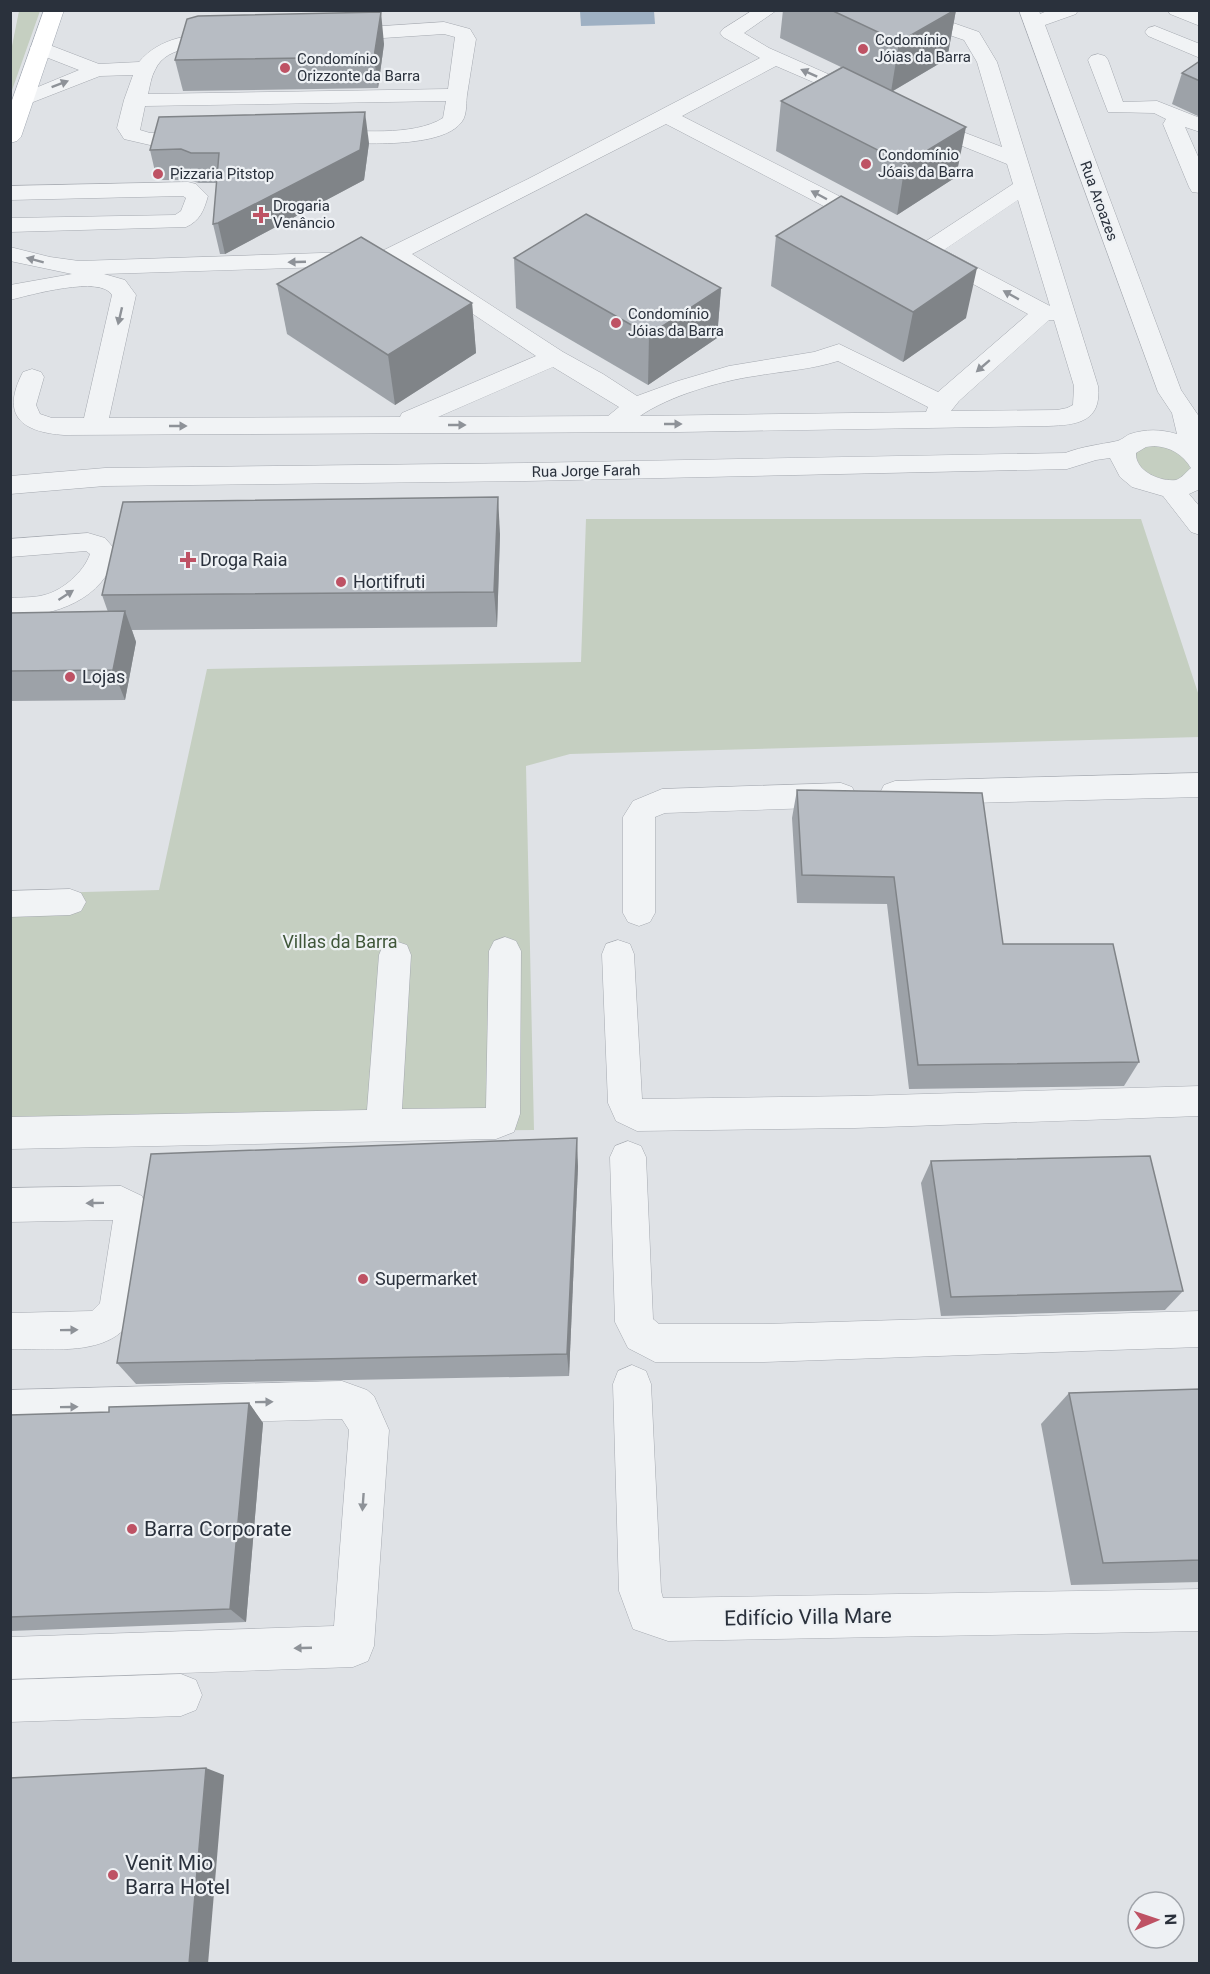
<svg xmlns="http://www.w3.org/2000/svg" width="1210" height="1974" font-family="Roboto,sans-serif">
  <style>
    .green { fill: #c5cfc1 }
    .water { fill: #9eb0c3 }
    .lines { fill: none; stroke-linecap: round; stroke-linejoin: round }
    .minor-casing { stroke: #a5a9b0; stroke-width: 1 }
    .major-casing { stroke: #a0a7b1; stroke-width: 1 }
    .minor { fill: #f1f3f5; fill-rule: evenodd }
    .major { fill: #fff; fill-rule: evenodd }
    .wall { fill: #9da2a8 }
    .shaded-wall { fill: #808488 }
    .building { fill: #b7bcc3; stroke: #808488; stroke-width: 1.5 }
    .oneway { fill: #8e9298 }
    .poi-dot { fill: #be5264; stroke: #eef1f4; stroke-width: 2 }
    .labels { text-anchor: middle; stroke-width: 4.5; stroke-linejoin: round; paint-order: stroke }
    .far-poi-label { font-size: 15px; fill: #2a313c; stroke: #eef1f4; text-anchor: start }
    .far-street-label { font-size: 15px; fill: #2a313c; stroke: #eef1f4 }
    .poi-label { font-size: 18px; fill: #2a313c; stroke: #eef1f4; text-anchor: start }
    .park-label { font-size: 18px; fill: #3f5639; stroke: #eef1f4 }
    .near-poi-label { font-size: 21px; fill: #2a313c; stroke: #eef1f4; text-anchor: start }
    .near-street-label { font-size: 21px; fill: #2a313c; stroke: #eef1f4 }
  </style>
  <rect width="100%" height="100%" fill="#dfe2e6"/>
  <g class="green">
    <polygon points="19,11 40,11 11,93 11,51"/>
    <path d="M1152,445L1171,447L1189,462L1190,469C1177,489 1158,479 1140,472L1135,455L1138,450Z"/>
    <polygon points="586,519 1141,519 1199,696 1199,737 570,754 526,766 534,1130 11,1133 10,894 159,890 207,669 581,662"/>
  </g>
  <polygon class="water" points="580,11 654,11 655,24 581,26"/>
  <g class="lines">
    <defs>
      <g id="minor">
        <path d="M753,10H777L744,33L769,48L871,93L874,97L871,101L864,103L857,101L776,66L682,116L880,217L883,222L880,227L872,229L864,227L666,124L412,254L563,352L603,374L637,396L678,381L729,366L814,352L839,344L938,392L1028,314L920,255L917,250L920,245L1013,184L1007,164L915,127L912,123L915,119L922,117L929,119L1002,147L977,62L964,40L888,14L886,10H916L979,32L997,62L1098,386C1102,422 1077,425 1048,426L679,432L64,435C22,432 0,416 23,372L32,369L41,372L44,377L36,405L40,414L52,418H84L112,295C101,275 30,295 10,300V285L72,274L10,261V247L50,257L79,261L382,251L528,179L760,58L723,37L720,33L723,29ZM1018,200L1050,306L944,250ZM395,262L536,356L402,413L400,417L109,418L136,295L125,280L104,274L386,265ZM1049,320H1054L1074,386L1073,405L1067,408L1057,410L951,411L959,401ZM838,361L928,407L926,412L640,416C669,396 720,381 755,376C783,371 810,370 838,361ZM553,367L619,407L608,416L438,417Z"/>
        <path d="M1019,10H1039L1040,14L1049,10H1078L1076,14L1045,25L1181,390L1200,418V489L1189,494L1200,507V535L1191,532L1163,496L1132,487L1120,477L1110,458L1096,460L1067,469L526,481L105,486L10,494V476L105,468L526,463L1065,453C1084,446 1098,445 1117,441C1122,440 1125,436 1130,434C1146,429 1160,429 1177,434L1172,413L1158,392ZM1154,446C1171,447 1182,454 1191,468C1186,472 1182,478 1176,480C1160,482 1135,471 1136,453L1146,447Z"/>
        <polygon points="1168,10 1195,10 1200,13 1200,26 1170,14"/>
        <path d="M444,22L470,29L476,39C473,57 470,76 467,95C466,102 467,110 464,118C449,151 353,143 322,142L315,140L311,136L315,132L322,130C357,130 413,137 443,118L446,101L145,106L140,130L150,133L199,132L206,134L210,138L206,142L199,144L150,145L124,139L117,128L124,100L133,75L100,76L23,106L16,104L13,100L16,96L79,70L33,52L30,48L33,44H47L99,64L139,62C160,37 192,34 223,32L230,34L233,38L230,42C207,48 167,43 155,70C151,77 150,86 148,94L448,89L455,37L444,34L338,41L331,39L328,35L331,31L338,29Z"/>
        <polygon points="1155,26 1200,44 1200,58 1148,36 1145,32 1148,28"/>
        <polygon points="1098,54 1105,56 1108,60 1123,102 1157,101 1200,118 1200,132 1185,127 1200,161 1200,193 1192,192 1189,187 1163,124 1166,119 1154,113 1108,112 1088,60 1091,56"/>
        <path d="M188,182L196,184L208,196C204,210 200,221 186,227L10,232V218L175,215L181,211L186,198L183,196L10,200V186Z"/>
        <path d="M88,533L105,538L117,552C103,601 56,615 10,618V598C22,597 34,598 44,595C62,591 84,572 90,554L86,551L10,557V539Z"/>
        <polygon points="1200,773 1200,797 895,805 884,801 880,793 884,785 895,781"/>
        <polygon points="841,783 852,787 856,795 852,803 841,807 665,813 655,817 655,913 650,922 639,926 628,922 623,913 623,817 633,801 662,789"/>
        <polygon points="70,889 81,893 86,902 81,911 70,915 10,917 10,891"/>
        <polygon points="505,937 516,941 521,951 520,1114 514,1132 496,1139 10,1149 10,1117 367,1110 379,955 383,945 395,941 407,945 411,955 402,1109 486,1108 489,951 494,941"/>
        <polygon points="618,940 630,944 634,954 642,1099 855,1096 1200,1086 1200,1116 855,1128 637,1131 616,1121 608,1103 602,954 606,944"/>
        <polygon points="628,1141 641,1146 646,1157 653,1319 659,1324 764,1324 1200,1311 1200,1347 764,1362 655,1362 628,1348 615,1322 610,1157 615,1146"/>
        <path d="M121,1186L142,1196L149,1218L136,1312C115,1359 54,1348 10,1349V1313L92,1311L100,1303L113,1220L10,1222V1188Z"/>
        <polygon points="632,1365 646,1371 651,1384 661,1591 663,1598 1200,1589 1200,1631 668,1641 633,1629 619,1591 613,1384 618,1371"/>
        <polygon points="342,1381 367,1390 374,1396 389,1430 374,1646 368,1661 353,1667 10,1679 10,1637 334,1626 349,1430 342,1419 10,1428 10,1390"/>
        <polygon points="181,1674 196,1680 202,1695 196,1710 181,1716 10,1722 10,1680"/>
      </g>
      <polygon id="major" points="44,10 64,10 21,137 17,141 10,143 10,106"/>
    </defs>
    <use href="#minor" class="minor-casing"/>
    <use href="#major" class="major-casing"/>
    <use href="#minor" class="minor"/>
    <use href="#major" class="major"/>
  </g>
  <g class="wall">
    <polygon points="783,10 956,10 947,59 893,91 956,177 897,215 776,151 781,101 841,67 780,38"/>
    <polygon points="384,44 378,88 183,91 175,60"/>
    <polygon points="1200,61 1200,117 1172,104 1182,73"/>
    <polygon points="369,143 364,180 225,254 220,254 213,224 217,183 199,183 188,180 157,180 150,150"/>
    <polygon points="776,236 966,318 903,362 771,286"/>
    <polygon points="514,258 721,288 717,338 648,385 516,308"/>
    <polygon points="277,284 472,303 476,353 395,405 287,334"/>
    <polygon points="500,534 497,627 132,630 136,642 125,700 10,701 10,613 108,612 102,595"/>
    <polygon points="797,790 1003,944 1139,1062 1124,1086 909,1089 887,904 797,903 792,818"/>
    <polygon points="931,1161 1183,1291 1165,1310 941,1316 921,1183"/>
    <polygon points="578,1166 569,1376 136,1384 117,1363"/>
    <polygon points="1200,1389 1200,1582 1071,1585 1041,1424 1069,1393"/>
    <polygon points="249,1403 263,1423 246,1622 10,1631 10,1415 109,1412"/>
  </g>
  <g class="shaded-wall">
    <polygon points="956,10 947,59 891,92 899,42"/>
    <polygon points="381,12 384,44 378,88 374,57"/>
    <polygon points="365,112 369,143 364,180 225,254 218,223"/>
    <polygon points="966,127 956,177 897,215 905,164"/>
    <polygon points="977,268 966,318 903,362 913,312"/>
    <polygon points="721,288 717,338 648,385 649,335"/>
    <polygon points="472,303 476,353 395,405 388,355"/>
    <polygon points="498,497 500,534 497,627 494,592"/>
    <polygon points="125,611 136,642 125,700 113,670"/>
    <polygon points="577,1138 578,1166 569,1376 567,1354"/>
    <polygon points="249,1403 263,1423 246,1622 230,1609"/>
    <polygon points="206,1768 224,1775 208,1964 189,1964"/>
  </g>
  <g class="building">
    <polygon points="831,10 955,10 899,42"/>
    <polygon points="381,12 374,57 175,60 187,19 198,16"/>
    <polygon points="1200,61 1200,81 1182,73"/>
    <polygon points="843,67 966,127 905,164 781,101"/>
    <polygon points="365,112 360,150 218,223 213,224 219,153 191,153 181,149 150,150 159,117"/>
    <polygon points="841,196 977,268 913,312 776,236"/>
    <polygon points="586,214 721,288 649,335 514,258"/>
    <polygon points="361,237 472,303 388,355 277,284"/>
    <polygon points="498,497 494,592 102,595 123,502"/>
    <polygon points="125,611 113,670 10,671 10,613"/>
    <polygon points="797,790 982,793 1003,944 1113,944 1139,1062 918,1065 894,877 802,875"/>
    <polygon points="577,1138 567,1354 117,1363 151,1154"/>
    <polygon points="1150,1156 1183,1291 951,1297 931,1161"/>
    <polygon points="1200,1389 1200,1560 1103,1563 1069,1393"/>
    <polygon points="249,1403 230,1609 10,1617 10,1415 109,1412 109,1407"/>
    <polygon points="206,1768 189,1964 10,1964 10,1778"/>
  </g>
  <defs><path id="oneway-solid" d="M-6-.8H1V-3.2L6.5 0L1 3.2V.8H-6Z" transform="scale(1.5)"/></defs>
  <g class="oneway">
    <use href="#oneway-solid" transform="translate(809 73) rotate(-156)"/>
    <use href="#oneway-solid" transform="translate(60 84) rotate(-21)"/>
    <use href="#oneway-solid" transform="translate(819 195) rotate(-152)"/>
    <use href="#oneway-solid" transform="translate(35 260) rotate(-165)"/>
    <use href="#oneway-solid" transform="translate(297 262) rotate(178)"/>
    <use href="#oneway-solid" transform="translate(1011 295) rotate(-151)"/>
    <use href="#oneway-solid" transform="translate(120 316) rotate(103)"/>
    <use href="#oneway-solid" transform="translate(983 366) rotate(139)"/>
    <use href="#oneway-solid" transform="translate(673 424)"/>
    <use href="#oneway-solid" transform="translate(457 425)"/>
    <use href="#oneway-solid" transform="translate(178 426)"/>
    <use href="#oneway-solid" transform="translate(66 595) rotate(-33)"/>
    <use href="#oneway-solid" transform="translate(95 1203) rotate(179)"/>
    <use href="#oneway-solid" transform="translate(69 1330) rotate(-1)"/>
    <use href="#oneway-solid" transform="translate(264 1402) rotate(-1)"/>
    <use href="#oneway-solid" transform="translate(69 1407) rotate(-1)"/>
    <use href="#oneway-solid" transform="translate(363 1502) rotate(94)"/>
    <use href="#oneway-solid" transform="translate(303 1648) rotate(178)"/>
  </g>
  <g class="poi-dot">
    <circle cx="863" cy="49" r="6"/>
    <circle cx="285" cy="68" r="6"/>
    <circle cx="866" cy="164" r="6"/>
    <circle cx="158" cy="174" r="6"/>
    <path d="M258 206h6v6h6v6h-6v6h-6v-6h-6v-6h6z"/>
    <circle cx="616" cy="323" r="6"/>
    <path d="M185 551h6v6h6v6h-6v6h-6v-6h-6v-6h6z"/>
    <circle cx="341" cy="582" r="6"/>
    <circle cx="70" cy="677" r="6"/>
    <circle cx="363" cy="1279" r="6"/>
    <circle cx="132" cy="1529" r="6"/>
    <circle cx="113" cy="1875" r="6"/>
  </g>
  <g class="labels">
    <g class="far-poi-label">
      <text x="875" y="45">Codomínio<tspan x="875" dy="17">Jóias da Barra</tspan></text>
      <text x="297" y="64">Condomínio<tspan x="297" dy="17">Orizzonte da Barra</tspan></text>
      <text x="878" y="160">Condomínio<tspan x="878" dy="17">Jóais da Barra</tspan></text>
      <text x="170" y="179">Pizzaria Pitstop</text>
      <text x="273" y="211">Drogaria<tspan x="273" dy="17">Venâncio</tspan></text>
      <text x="628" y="319">Condomínio<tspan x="628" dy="17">Jóias da Barra</tspan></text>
    </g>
    <g class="far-street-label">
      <text transform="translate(1099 201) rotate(70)" y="5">Rua Aroazes</text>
      <text transform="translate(586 471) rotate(-1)" y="5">Rua Jorge Farah</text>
    </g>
    <g class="poi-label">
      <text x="200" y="566">Droga Raia</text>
      <text x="353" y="588">Hortifruti</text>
      <text x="82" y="683">Lojas</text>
      <text x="375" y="1285">Supermarket</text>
    </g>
    <g class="park-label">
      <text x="340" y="948">Villas da Barra</text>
    </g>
    <g class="near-poi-label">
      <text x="144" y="1536">Barra Corporate</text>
      <text x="125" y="1870">Venit Mio<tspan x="125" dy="24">Barra Hotel</tspan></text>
    </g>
    <g class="near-street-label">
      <text transform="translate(808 1617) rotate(-1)" y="7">Edifício Villa Mare</text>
    </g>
  </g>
  <rect width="1210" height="1974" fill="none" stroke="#2a313c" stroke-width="24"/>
  <g transform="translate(1156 1920) rotate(88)"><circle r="28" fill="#eef1f4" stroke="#a0a4aa" stroke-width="1.5"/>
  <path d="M0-4.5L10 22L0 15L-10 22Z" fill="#be5264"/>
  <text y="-9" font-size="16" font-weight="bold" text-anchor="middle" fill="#2a313c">N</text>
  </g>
</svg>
